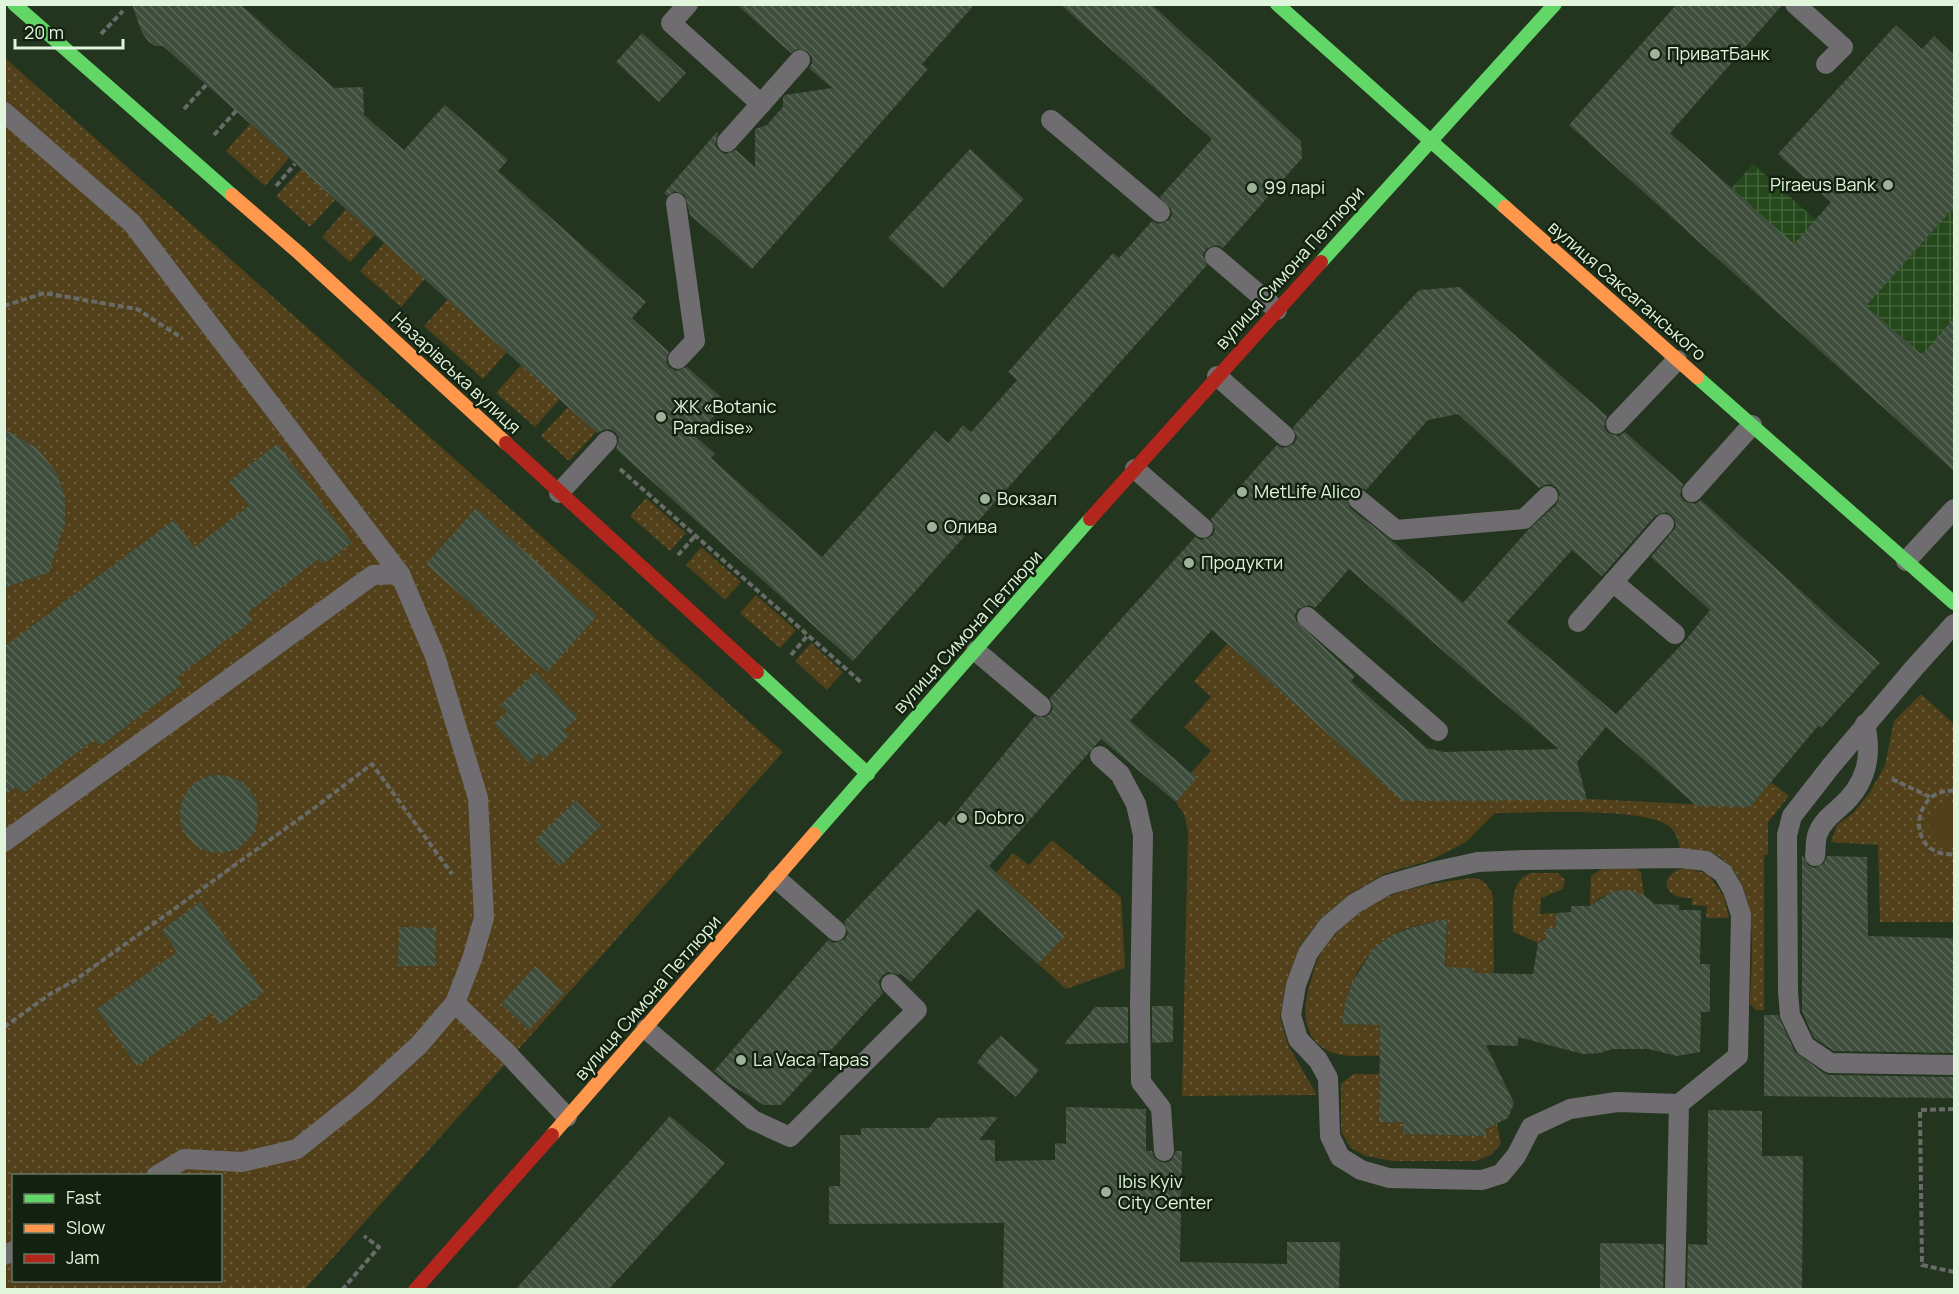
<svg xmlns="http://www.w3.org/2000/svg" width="1959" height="1294" font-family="Manrope,sans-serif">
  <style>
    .industrial { fill: url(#industrial-grid) }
    .grass { fill: url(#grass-dots); fill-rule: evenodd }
    .park { fill: #51401a }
    .building { fill: url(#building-back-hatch); fill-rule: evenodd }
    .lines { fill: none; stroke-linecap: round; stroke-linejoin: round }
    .path { stroke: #696b68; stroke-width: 4; stroke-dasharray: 6 3; stroke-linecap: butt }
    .lane { stroke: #706d71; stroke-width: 20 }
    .fast { stroke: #63d668; stroke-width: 14 }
    .slow { stroke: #ff974d; stroke-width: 14 }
    .jam { stroke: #b3261e; stroke-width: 14 }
    .poi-dot { fill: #9eb29a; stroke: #132210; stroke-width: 2 }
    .labels { text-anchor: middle; stroke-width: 5; stroke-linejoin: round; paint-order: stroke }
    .poi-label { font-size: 18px; fill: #e0f5dc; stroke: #132210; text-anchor: start }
    .street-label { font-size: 18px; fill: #e0f5dc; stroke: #132210 }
  </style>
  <defs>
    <pattern id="industrial-grid" width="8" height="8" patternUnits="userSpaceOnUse" patternTransform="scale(1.5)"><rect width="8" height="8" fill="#24481b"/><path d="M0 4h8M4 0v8" fill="none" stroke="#44633c"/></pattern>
    <pattern id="grass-dots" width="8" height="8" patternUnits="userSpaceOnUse" patternTransform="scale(1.5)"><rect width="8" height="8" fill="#51401a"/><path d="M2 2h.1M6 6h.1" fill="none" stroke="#6a5c3b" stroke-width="1.8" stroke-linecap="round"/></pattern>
    <pattern id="building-back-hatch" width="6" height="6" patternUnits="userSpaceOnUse" patternTransform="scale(1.5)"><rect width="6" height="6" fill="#3f4e3c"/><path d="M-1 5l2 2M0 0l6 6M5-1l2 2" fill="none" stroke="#5a6858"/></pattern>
  </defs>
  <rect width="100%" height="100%" fill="#23351f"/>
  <polygon class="industrial" points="1954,139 1954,471 1690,234 1753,164 1852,252"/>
  <g class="grass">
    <path d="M4,57L783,752L305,1289H5ZM14,1176H220V1280H14Z"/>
    <polygon points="250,124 289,158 265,186 226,151"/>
    <polygon points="301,169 335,200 310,227 276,196"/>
    <polygon points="346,209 375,235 350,262 322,237"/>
    <polygon points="384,243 425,279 401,307 360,271"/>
    <polygon points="448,299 507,352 483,379 424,326"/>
    <polygon points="521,365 560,399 535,427 496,393"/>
    <polygon points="568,407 596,432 569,461 541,436"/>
    <polygon points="646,498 686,533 670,551 630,516"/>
    <polygon points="701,547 741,582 725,600 686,565"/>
    <polygon points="756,595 796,630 780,648 740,613"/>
    <polygon points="811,643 843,672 827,690 795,661"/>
    <path d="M1227,644L1391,789L1750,807L1771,782L1789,796L1768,822V854L1764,855V1010H1756L1750,1004C1751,957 1763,879 1713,853C1704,849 1690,850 1680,848C1678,839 1675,830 1667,825C1640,807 1531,813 1495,813L1466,842L1431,860L1384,874L1349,895L1321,918L1300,946L1286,982L1280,1017L1288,1045L1317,1095L1182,1096L1188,831L1184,814L1176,802L1196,778L1191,773L1211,751L1184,727L1211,697L1194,681Z"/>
    <polygon points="1921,694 1954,724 1954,922 1880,922 1878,845 1831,842 1837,825 1853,813 1870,792 1885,765 1894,721"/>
    <polygon points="1052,840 1121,897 1125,968 1066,989 1038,964 1064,936 996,873 1013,853 1029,865"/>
    <path d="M1636,868L1641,873L1644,895C1621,887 1609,890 1590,906L1591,876L1602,869Z"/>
    <path d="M1685,868L1708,874L1724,896L1729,918H1706L1707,906L1692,905V898C1687,898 1681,898 1677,896C1659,889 1666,871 1685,868Z"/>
    <path d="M1531,873H1558L1565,880L1563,889L1541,898L1540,914L1556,913V928L1546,939L1538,943L1513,932C1513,912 1508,881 1531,873Z"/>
    <path d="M1472,878C1485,879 1488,885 1493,896L1494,979L1477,978C1471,960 1456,972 1445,978L1447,922C1383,922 1350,964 1342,1024L1382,1025L1381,1056C1362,1055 1339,1059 1323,1048C1299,1031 1304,1000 1312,977C1314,970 1316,961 1320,955C1329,940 1345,921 1360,911C1394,889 1432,883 1472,878Z"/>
    <polygon points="1353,1074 1379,1074 1379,1122 1403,1122 1404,1134 1486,1136 1487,1123 1497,1124 1501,1144 1492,1154 1477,1161 1393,1161 1365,1156 1351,1148 1341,1132 1341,1084"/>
  </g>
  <path class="park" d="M1947,801L1954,802V845C1924,843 1919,813 1947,801Z"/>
  <g class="building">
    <polygon points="132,4 240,4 334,88 363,87 364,115 404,150 445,105 508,160 498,171 646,302 632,318 669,352 666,362 669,367 676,371 687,367 726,402 696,437 715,454 711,458 822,557 935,431 948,443 963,425 971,432 1017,380 1008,372 1113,253 1119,258 1152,221 1158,224 1169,220 1172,215 1171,208 1160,197 1212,139 1060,4 1151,4 1301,141 1302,158 1223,248 1217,245 1206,249 1203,255 1207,265 853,661 616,449 619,438 615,432 609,429 603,430 598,433 596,432 163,46 155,46 148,41 142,33"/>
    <polygon points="736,4 975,4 922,64 928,69 752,269 690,215 685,195 675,191 667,196 664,193 717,132 718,134 715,145 719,150 725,154 736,150 755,167 755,129 767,125 773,118 783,107 783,97 785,95 832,88 809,68 812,63 812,57 807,51 797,49 791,53"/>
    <polygon points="1677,4 1783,4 1670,133 1794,244 1831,202 1778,154 1896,25 1922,49 1934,36 1954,55 1954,207 1866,306 1922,355 1954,318 1954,471 1569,125"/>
    <polygon points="642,33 686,73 659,102 616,62"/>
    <polygon points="970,149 1024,199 943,288 888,238"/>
    <path d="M1460,287L1607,416L1604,427L1608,433L1619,436L1625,432L1683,484L1680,495L1684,501L1695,504L1701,500L1880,663L1821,728L1818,726L1750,807L1697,806L1606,727L1577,762L1587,800L1403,801L1212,630L1130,721L1197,778L1176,802L1101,739L989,866L1065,936L1038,964L978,909L911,982L900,973L899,975L888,972L883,975L879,981L880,988L883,993L781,1105H764L728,1083L714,1071L828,940L834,943L845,939L848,933L844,922L939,821L945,826L1035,716L1044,717L1050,714L1053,708L1050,698L1195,537L1201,540L1212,536L1215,530L1211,519L1277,445L1283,448L1294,444L1297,438L1293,427L1419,290ZM1458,414L1539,488L1545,485L1551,484L1557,488L1560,494L1556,505L1529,529L1463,603L1392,541L1350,508L1346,498L1348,492L1353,488L1359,487L1366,490L1428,420ZM1666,512L1671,515L1675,520L1676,527L1651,557L1710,610L1684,642L1616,714L1507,622L1572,550L1602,576L1655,516ZM1349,569L1465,670L1559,749L1444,752L1427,748L1351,681L1355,676L1296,621L1295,615L1298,609L1309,605L1315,608Z"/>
    <polygon points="4,429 38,449 55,470 65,495 65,523 49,572 4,588"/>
    <polygon points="277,444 352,543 323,564 319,559 247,613 253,620 177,677 182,684 100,746 95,739 22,794 16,787 4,796 4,647 174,520 194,547 249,506 229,481"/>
    <polygon points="476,508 597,616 547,672 426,564"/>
    <polygon points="536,672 578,718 564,730 569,736 544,759 539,753 529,763 494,724 507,712 500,705"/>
    <circle cx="219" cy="814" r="39"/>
    <polygon points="576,801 601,826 560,866 535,840"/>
    <polygon points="1802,855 1808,865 1814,868 1824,863 1827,856 1867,857 1868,936 1954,938 1954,1053 1834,1051 1814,1038 1802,1011"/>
    <polygon points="1630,890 1644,895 1655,904 1679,905 1679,910 1701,910 1700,964 1710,964 1710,1012 1701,1012 1700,1052 1677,1056 1649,1049 1612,1049 1600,1053 1583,1054 1518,1037 1518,1046 1486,1045 1514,1103 1508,1118 1486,1129 1486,1136 1403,1134 1403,1122 1379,1122 1380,1025 1342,1024 1345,1004 1352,983 1373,949 1392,935 1413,927 1447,919 1445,967 1470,968 1476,973 1533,974 1538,943 1546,939 1546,929 1556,928 1556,913 1571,912 1571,906 1590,906 1613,891"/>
    <polygon points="200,902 264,992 220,1024 212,1013 137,1066 97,1009 177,952 162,930"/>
    <polygon points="399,927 436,928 435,966 398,966"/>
    <polygon points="535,966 564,993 529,1030 501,1004"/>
    <polygon points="1152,1006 1173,1006 1173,1042 1152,1043"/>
    <polygon points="1095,1007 1128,1007 1128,1043 1064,1044"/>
    <polygon points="1764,1015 1778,1015 1795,1052 1824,1073 1830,1075 1954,1077 1954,1098 1764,1096"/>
    <polygon points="1001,1036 1039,1070 1016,1097 977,1063 988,1048"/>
    <polygon points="1066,1107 1146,1109 1146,1151 1152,1151 1154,1158 1164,1163 1171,1161 1176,1151 1182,1151 1180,1262 1287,1264 1287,1242 1340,1242 1339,1290 1003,1290 1004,1223 829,1224 829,1186 840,1186 840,1135 861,1135 861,1128 929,1128 937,1118 998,1117 979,1140 995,1140 995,1161 1055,1160 1055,1143 1066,1144"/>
    <polygon points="1708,1110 1762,1111 1762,1156 1803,1156 1802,1290 1687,1290 1688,1244 1707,1245"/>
    <polygon points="670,1116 725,1163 608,1290 515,1290"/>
    <polygon points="1600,1243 1664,1244 1663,1290 1600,1290"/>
  </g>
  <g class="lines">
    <g class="path">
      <polyline points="101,34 123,11"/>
      <polyline points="184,109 206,85"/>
      <polyline points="214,135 236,111"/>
      <polyline points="276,186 295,164"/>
      <polyline points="4,306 44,293 137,309 182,338"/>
      <polyline points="620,469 862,683"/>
      <polyline points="678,555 696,535"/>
      <polyline points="791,655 808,635"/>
      <polyline points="1892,779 1930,797"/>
      <path d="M1954,791C1917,787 1905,842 1940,853C1945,854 1950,854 1954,855"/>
      <polyline points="4,1027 50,994 74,981 317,806 372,764 452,874"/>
      <polyline points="1954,1109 1920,1110 1922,1265 1954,1272"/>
      <polyline points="342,1290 379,1247 364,1236"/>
    </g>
    <g class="lane">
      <polyline points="688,4 671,23 761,104 800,60"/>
      <polyline points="1795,4 1843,47 1826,64"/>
      <polyline points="4,112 132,223 400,574"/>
      <polyline points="1051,120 1160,212"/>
      <polyline points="727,142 761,104"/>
      <polyline points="676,203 695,341 678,359"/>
      <polyline points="1215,257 1277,310"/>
      <polyline points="1217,376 1285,436"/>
      <polyline points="1616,424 1677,360"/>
      <polyline points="1135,469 1203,528"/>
      <polyline points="1692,492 1752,425"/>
      <polyline points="559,493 607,441"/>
      <polyline points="1358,499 1396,530 1524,519 1548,496"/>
      <polyline points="1906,561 1954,509"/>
      <polyline points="1613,582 1675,634"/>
      <polyline points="1307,617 1438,731"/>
      <polyline points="1578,622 1664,524"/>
      <polyline points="1954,624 1915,667 1831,766 1792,816 1787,835 1788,992 1790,1015 1805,1046 1830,1063 1954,1065"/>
      <polyline points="976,651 1041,706"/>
      <polyline points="1100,756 1120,774 1136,804 1143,835 1140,1006 1141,1082 1161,1108 1164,1151"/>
      <polyline points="4,842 373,575 400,574 435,656 478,798 484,918 472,959 455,1003 507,1053 567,1117"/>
      <path d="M1815,856C1816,849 1815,839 1818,833C1822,822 1831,815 1839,808C1866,785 1873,758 1865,724"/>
      <polyline points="777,879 836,931"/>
      <polyline points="646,1029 753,1120 790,1137 917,1010 891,984"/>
      <polyline points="156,1176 184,1159 242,1162 297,1149 362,1097 419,1045 455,1003"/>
      <polyline points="4,1255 14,1251"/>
      <polyline points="1675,1290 1679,1104 1738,1056 1741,915 1733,890 1723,873 1706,861 1680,858 1525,860 1478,862 1432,872 1387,885 1354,904 1328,926 1308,953 1296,985 1291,1015 1298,1039 1318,1060 1328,1078 1330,1136 1340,1157 1361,1170 1389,1178 1482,1180 1501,1174 1516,1156 1531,1127 1570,1109 1617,1102 1679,1104"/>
    </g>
    <g class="fast">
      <polyline points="14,4 232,195"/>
      <polyline points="1277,4 1505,207"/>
      <polyline points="1321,262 1555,4"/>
      <polyline points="1697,377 1954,603"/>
      <polyline points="757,672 868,774"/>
      <polyline points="814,834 1090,519"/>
    </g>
    <g class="slow">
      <polyline points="232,195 299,253 506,443"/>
      <polyline points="1505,207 1697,377"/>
      <polyline points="552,1135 814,834"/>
    </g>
    <g class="jam">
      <polyline points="506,443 757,672"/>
      <polyline points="1090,519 1321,262"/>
      <polyline points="415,1290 552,1135"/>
    </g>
  </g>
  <g class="poi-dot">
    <circle cx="1655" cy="54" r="6"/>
    <circle cx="1888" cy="185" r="6"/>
    <circle cx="1252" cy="188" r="6"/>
    <circle cx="661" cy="417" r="6"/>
    <circle cx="1242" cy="492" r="6"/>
    <circle cx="985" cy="499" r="6"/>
    <circle cx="932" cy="527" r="6"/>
    <circle cx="1189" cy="563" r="6"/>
    <circle cx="962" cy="818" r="6"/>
    <circle cx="741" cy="1060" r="6"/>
    <circle cx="1106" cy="1192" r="6"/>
  </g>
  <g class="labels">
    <g class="poi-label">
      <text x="1667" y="60">ПриватБанк</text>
      <text x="1876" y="191" text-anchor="end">Piraeus Bank</text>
      <text x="1264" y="194">99 ларі</text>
      <text x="673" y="413">ЖК «Botanic<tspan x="673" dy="21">Paradise»</tspan></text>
      <text x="1254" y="498">MetLife Alico</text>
      <text x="997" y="505">Вокзал</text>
      <text x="944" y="533">Олива</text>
      <text x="1201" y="569">Продукти</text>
      <text x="974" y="824">Dobro</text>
      <text x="753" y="1066">La Vaca Tapas</text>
      <text x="1118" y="1188">Ibis Kyiv<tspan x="1118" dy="21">City Center</tspan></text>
    </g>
    <g class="street-label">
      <text transform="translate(1290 268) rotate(-48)" y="6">вулиця Симона Петлюри</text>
      <text transform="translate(1627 291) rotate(41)" y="6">вулиця Саксаганського</text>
      <text transform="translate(456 373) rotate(43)" y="6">Назарівська вулиця</text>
      <text transform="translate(968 632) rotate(-48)" y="6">вулиця Симона Петлюри</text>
      <text transform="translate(648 998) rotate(-49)" y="6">вулиця Симона Петлюри</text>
    </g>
  </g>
  <rect width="1959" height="1294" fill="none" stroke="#e0f5dc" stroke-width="12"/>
  <rect x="12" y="1174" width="210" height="108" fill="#132210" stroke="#657662" stroke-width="1.5"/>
  <rect x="24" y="1194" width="30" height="9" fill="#63d668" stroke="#657662" stroke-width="1.5"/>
  <text x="66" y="1204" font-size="18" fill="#e0f5dc">Fast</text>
  <rect x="24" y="1224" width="30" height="9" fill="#ff974d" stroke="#657662" stroke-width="1.5"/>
  <text x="66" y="1234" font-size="18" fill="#e0f5dc">Slow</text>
  <rect x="24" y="1254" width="30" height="9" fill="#b3261e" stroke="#657662" stroke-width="1.5"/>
  <text x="66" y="1264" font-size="18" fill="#e0f5dc">Jam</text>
  <path d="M15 39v9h108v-9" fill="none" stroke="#e0f5dc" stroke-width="3"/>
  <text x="24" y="39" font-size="18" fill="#e0f5dc" stroke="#132210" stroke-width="4.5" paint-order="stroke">20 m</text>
</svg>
